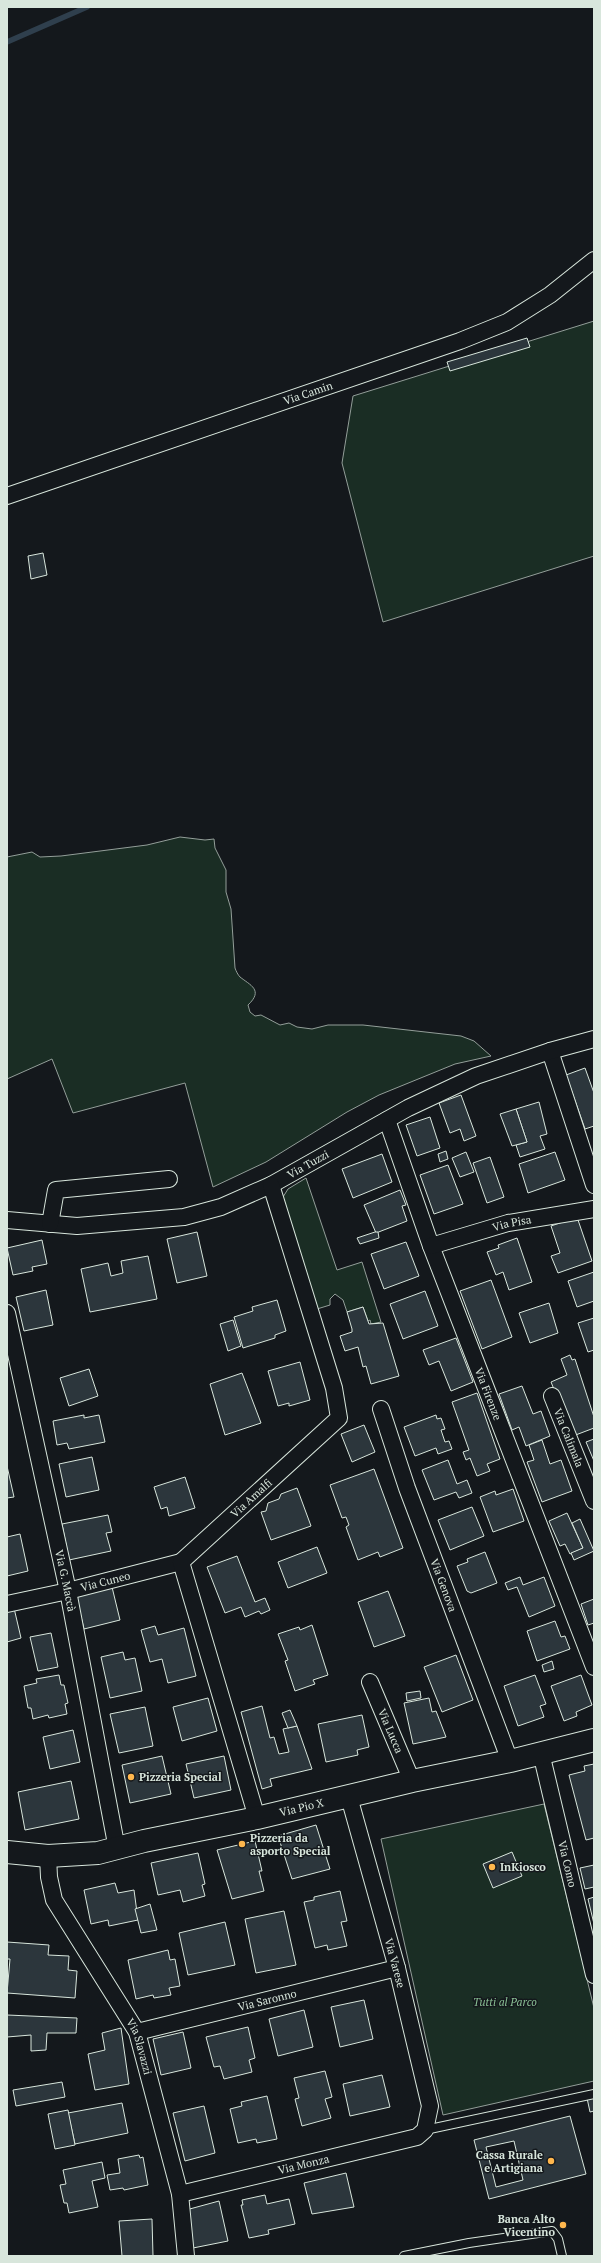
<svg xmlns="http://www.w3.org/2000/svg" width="601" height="2263" font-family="'PT Serif',serif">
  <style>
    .green { fill: #1a2d24; stroke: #939e99 }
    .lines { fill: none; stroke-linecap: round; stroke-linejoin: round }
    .stream { stroke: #2f3f4d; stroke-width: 5.5 }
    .building { fill: #2c363c; stroke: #d8e6dc; fill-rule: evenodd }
    .lane-casing { stroke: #d8e6dc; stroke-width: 10 }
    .street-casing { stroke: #d8e6dc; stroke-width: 18 }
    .secondary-casing { stroke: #d8e6dc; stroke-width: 24 }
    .lane { stroke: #14181c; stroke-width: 8 }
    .street { stroke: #14181c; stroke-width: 16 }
    .secondary { stroke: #14181c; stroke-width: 22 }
    .poi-dot { fill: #ffb74d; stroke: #14181c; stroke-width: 1.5 }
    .labels { text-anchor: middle; stroke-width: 3; stroke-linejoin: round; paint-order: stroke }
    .street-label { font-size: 11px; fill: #d8e6dc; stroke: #14181c }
    .poi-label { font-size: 11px; font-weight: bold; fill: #d8e6dc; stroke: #14181c; text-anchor: start }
    .park-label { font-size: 11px; font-style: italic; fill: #8ac095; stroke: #14181c }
  </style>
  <rect width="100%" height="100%" fill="#14181c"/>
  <g class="green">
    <polygon points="594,321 594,556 383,622 342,463 353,396"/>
    <path d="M180,837L205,840L214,839L215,848L226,870V892L231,909L235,968C236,971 238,975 240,977C250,985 264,990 248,1005L250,1012L255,1016L261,1015L280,1025L289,1023L297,1027L312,1029L328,1025H363L461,1036L474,1041L491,1056L455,1064L379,1095L347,1112L266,1162L213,1187L185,1083L73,1113L52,1059L7,1079V857L32,852L40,857L61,856L147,845Z"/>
    <polygon points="306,1178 337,1270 362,1262 381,1322 371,1324 370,1320 368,1321 363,1307 347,1312 343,1300 335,1294 330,1299 330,1305 317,1309 283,1197 288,1189"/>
    <polygon points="544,1804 594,2008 594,2081 443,2115 381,1839"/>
  </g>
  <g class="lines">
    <polyline class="stream" points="7,42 87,7"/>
  </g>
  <g class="building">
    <polygon points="527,338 530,347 450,371 447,362"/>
    <polygon points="43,553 47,575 31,579 28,556"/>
    <polygon points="585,1068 594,1093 594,1126 585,1129 566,1075"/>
    <polygon points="461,1095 476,1136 464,1141 460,1129 450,1133 439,1103"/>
    <polygon points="539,1102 547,1134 540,1136 545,1149 520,1157 516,1145 527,1142 516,1109"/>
    <polygon points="516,1109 527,1142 512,1146 500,1114"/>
    <polygon points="430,1117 440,1148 417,1156 406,1125"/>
    <polygon points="446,1151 448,1159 440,1162 438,1154"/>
    <polygon points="466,1152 474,1172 460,1177 452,1158"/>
    <polygon points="555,1152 565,1180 528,1193 519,1164"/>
    <polygon points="382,1154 392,1182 353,1198 342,1169"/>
    <polygon points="490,1157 504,1197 487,1203 473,1163"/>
    <polygon points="448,1165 463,1204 434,1214 420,1175"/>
    <polygon points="400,1190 406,1205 402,1206 407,1221 376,1233 364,1205"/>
    <polygon points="577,1217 592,1261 558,1273 551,1256 560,1253 551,1226"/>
    <polygon points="197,1232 207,1276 177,1283 167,1239"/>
    <polygon points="375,1232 378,1232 379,1238 360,1244 357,1238"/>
    <polygon points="517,1238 532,1282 509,1290 503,1272 496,1275 487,1252 499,1248 498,1245"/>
    <polygon points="42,1240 47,1264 32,1267 33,1271 13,1275 7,1248"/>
    <polygon points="406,1242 419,1276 384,1289 371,1254"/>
    <polygon points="148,1256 157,1299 90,1312 81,1269 108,1263 111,1276 123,1273 121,1261"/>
    <polygon points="594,1272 594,1301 577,1307 568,1281"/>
    <polygon points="491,1280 512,1337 482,1349 460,1291"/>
    <polygon points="46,1290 53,1325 24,1331 16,1297"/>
    <polygon points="425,1291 438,1326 403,1339 390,1304"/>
    <polygon points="277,1300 286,1331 275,1335 275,1338 243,1348 234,1317 253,1311 252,1307"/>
    <polygon points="549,1303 558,1333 530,1343 519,1313"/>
    <polygon points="363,1307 369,1324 383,1323 399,1376 371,1384 366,1366 363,1367 358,1347 345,1351 340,1336 352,1332 352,1329 347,1312"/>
    <polygon points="594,1318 594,1350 588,1352 578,1323"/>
    <polygon points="233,1320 241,1346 228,1351 220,1324"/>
    <polygon points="456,1338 473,1382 451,1391 439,1361 429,1365 423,1350"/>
    <polygon points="570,1355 572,1360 575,1359 594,1417 594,1428 573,1436 551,1382 567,1375 561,1359"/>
    <polygon points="300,1362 310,1400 289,1406 289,1403 278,1406 268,1371"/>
    <polygon points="89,1369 98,1396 69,1406 60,1378"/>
    <polygon points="242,1373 261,1423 225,1435 210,1384"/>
    <polygon points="522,1386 533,1414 541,1411 550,1436 526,1446 519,1427 512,1430 499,1394"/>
    <polygon points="477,1393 500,1459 487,1464 490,1471 477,1476 470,1458 466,1460 463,1452 469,1450 452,1402"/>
    <polygon points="84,1415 84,1418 99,1415 105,1442 69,1449 67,1443 57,1445 53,1421"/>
    <polygon points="436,1415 437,1419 441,1418 445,1429 441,1430 445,1442 449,1441 452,1449 438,1454 436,1448 415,1456 404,1427"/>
    <polygon points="364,1425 375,1452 352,1462 341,1434"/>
    <polygon points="594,1439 594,1461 586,1442"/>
    <polygon points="542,1440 550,1464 561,1460 572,1491 542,1502 527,1462 534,1460 529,1445"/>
    <polygon points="92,1457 99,1490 66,1497 59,1464"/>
    <polygon points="448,1460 457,1484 467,1480 472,1493 459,1498 456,1492 434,1500 422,1470"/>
    <polygon points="7,1466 14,1497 7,1498"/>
    <polygon points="374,1469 403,1548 380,1557 378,1552 358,1560 346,1527 349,1525 346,1517 342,1518 330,1485"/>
    <polygon points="185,1477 195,1508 169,1516 167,1507 161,1509 154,1487"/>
    <polygon points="297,1488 311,1526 271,1540 261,1512 266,1511 268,1503 279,1499 281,1494"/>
    <polygon points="513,1489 524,1521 493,1532 480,1497 495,1491 496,1495"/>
    <polygon points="472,1507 484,1536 450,1550 438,1520"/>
    <polygon points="567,1513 583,1548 570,1554 565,1544 560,1546 549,1521"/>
    <polygon points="108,1515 112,1532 106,1533 111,1551 69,1560 62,1524"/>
    <polygon points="580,1519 594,1551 574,1560 571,1553 583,1548 572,1523"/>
    <polygon points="20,1534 28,1571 7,1576 7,1537"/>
    <polygon points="317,1547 327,1573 288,1588 278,1562"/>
    <polygon points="485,1552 497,1583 471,1593 467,1591 457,1566 468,1562 467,1559"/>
    <polygon points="237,1556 255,1602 265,1598 270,1610 261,1614 259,1611 245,1617 241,1607 225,1613 207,1567"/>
    <polygon points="520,1577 523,1585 544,1577 555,1606 529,1617 517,1587 508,1590 505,1583"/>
    <polygon points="112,1587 120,1620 84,1629 76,1596"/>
    <polygon points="388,1591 405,1636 374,1647 358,1602"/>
    <polygon points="594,1599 594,1623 588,1625 581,1604"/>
    <polygon points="14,1608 21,1638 7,1642 7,1610"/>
    <polygon points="555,1621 561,1637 565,1636 570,1649 537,1661 527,1631"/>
    <polygon points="312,1625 328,1675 313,1680 315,1684 295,1691 285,1661 288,1660 278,1634 299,1627 300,1630"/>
    <polygon points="155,1626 158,1635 184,1628 196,1676 168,1683 162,1659 150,1662 141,1630"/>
    <polygon points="51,1633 58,1667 38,1671 30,1637"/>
    <polygon points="123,1652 125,1660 135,1658 142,1691 110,1698 101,1657"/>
    <polygon points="456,1655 473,1700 442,1712 424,1667"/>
    <polygon points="552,1661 554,1669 544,1672 542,1665"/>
    <polygon points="59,1675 61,1685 64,1685 68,1703 65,1704 67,1714 49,1718 48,1715 33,1719 31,1708 28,1708 24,1686 37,1683 36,1679"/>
    <polygon points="535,1675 546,1704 540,1706 544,1717 518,1726 504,1686"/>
    <polygon points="581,1675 592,1705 576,1712 577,1716 564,1721 551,1686"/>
    <polygon points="420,1691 421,1698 407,1701 406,1693"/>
    <polygon points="208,1698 217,1731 182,1741 173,1707"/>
    <polygon points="429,1698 432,1712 436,1711 446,1737 413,1744 404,1703"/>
    <polygon points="262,1706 270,1738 274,1737 279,1754 289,1752 283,1729 297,1726 312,1769 270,1779 272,1786 262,1789 241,1712"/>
    <polygon points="145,1707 153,1746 119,1753 110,1714"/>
    <polygon points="290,1710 297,1726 288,1728 282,1713"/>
    <polygon points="362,1715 369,1747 357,1750 358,1755 326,1762 318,1724"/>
    <polygon points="73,1730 80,1762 50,1769 43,1737"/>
    <polygon points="162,1756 171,1794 130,1803 122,1765"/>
    <polygon points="224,1756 231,1790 194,1798 186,1764"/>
    <polygon points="594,1764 594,1838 586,1840 569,1775 585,1771 584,1766"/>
    <polygon points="71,1781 79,1819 25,1830 18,1792"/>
    <polygon points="316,1825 330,1869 292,1879 278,1836"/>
    <polygon points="255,1841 262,1871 259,1871 264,1891 232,1899 217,1850"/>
    <polygon points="512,1852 522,1876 493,1888 483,1864"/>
    <polygon points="198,1853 205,1884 202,1885 205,1896 183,1902 180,1890 158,1895 151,1863"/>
    <polygon points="594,1865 594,1887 585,1889 580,1868"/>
    <polygon points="115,1883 118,1893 134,1890 138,1920 109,1926 108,1920 91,1924 84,1890"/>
    <polygon points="340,1891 347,1921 341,1922 347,1946 328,1950 327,1945 315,1948 304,1902 314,1900 314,1897"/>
    <polygon points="594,1897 594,1924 588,1899"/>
    <polygon points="150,1904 157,1930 141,1933 135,1909"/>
    <polygon points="284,1911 296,1965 256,1973 245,1919"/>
    <polygon points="225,1922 235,1965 188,1975 179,1933"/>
    <polygon points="7,1942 49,1945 48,1955 69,1956 68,1970 77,1971 75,1998 7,1993 10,1959 7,1959"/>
    <polygon points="168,1950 170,1960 175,1959 180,1986 169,1988 171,1995 154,1998 153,1995 136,1999 128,1960"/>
    <polygon points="364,2000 373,2039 340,2047 331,2007"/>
    <polygon points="304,2010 313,2047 278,2056 269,2019"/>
    <polygon points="7,2015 77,2018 76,2033 47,2033 46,2050 31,2051 31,2035 7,2037"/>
    <polygon points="248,2027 255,2058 249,2060 252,2072 224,2079 220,2066 214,2067 206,2037"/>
    <polygon points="121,2028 129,2084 95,2090 88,2054 105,2050 102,2033"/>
    <polygon points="183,2032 191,2068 161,2075 153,2039"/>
    <polygon points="325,2071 332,2097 325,2099 331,2118 302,2126 295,2099 299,2098 294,2078"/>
    <polygon points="382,2075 390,2107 350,2116 343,2084"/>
    <polygon points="62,2082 65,2097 16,2106 13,2090"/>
    <polygon points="267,2096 277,2139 257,2143 256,2139 238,2143 230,2109 242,2106 241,2102"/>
    <polygon points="594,2097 594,2111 590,2112 587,2098"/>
    <polygon points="122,2103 128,2133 75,2144 68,2113"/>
    <polygon points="204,2106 215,2153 185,2161 173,2113"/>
    <polygon points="68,2110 75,2145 55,2149 48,2114"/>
    <path d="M570,2116L586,2174L489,2199L474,2140ZM514,2141L523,2180L496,2187L486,2147Z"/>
    <polygon points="139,2155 140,2158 143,2157 148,2185 124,2190 123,2188 110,2190 107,2175 120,2173 118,2159"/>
    <polygon points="102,2162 105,2178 92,2181 98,2207 69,2213 67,2203 64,2203 60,2185 66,2184 63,2170"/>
    <polygon points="346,2173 354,2207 312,2214 304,2183"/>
    <polygon points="265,2195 267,2204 289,2199 295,2224 268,2230 269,2234 249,2238 241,2205 243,2205 242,2200"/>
    <polygon points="219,2201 228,2241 193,2248 186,2210"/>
    <polygon points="152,2219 153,2256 122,2256 119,2221"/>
  </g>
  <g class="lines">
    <defs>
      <g id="lane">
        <polyline points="425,2130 594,2094"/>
        <polyline points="404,2256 469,2243 552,2231 558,2239 562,2256"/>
      </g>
      <g id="street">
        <path id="s1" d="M7,496L460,341L507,322L550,295L594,260"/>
        <polyline points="550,1051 594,1185"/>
        <path id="s2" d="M387,1120L431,1246L594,1667"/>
        <path id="s3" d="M7,1220L77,1226L184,1217L221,1207L271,1185L408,1108L476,1076L550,1051L594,1039"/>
        <polyline points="50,1224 56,1190 169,1179"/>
        <path id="s4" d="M431,1246L508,1223L594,1209"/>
        <path id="s5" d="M7,1313L68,1591L117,1849"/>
        <path id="s6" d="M552,1396L594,1501"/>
        <path id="s7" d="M381,1409L407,1488L510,1761"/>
        <path id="s8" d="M7,1604L68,1591L181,1562"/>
        <path id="s9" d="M370,1682L412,1781"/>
        <path id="s10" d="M541,1753L594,1975"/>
        <path id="s11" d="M257,1818L181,1562L339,1418L334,1388L271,1185"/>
        <path id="s12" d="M48,1856L49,1877L54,1900L137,2032L180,2194L186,2256"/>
        <path id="s13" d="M137,2032L397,1968"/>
        <path id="s14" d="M180,2194L417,2137L425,2130L430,2106L397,1968L349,1797"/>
      </g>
      <g id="secondary">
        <path id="s15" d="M7,1852L48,1856L98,1853L144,1841L257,1818L412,1781L510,1761L594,1740"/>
      </g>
    </defs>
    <use href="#lane" class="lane-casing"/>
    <use href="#street" class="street-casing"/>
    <use href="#secondary" class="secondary-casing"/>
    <use href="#lane" class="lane"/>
    <use href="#street" class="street"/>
    <use href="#secondary" class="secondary"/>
  </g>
  <g class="poi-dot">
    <circle cx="131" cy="1777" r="4"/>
    <circle cx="242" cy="1844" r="4"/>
    <circle cx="492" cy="1867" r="4"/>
    <circle cx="551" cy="2161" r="4"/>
    <circle cx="563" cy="2225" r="4"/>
  </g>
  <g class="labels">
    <g class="street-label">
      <text dy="4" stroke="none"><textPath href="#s1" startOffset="318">Via Camin</textPath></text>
      <text dy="4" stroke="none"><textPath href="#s3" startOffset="313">Via Tuzzi</textPath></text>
      <text dy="4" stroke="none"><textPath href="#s4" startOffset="84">Via Pisa</textPath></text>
      <text dy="4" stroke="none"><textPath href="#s2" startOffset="292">Via Firenze</textPath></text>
      <text dy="4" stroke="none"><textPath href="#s6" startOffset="45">Via Calimala</textPath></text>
      <text dy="4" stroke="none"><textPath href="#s11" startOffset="362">Via Amalfi</textPath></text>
      <text dy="4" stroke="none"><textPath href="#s5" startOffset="274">Via G. Maccà</textPath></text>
      <text dy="4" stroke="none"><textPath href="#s8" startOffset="101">Via Cuneo</textPath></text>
      <text dy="4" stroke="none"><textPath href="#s7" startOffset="187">Via Genova</textPath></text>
      <text dy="4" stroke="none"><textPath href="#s9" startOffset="53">Via Lucca</textPath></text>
      <text dy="4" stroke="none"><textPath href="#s15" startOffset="300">Via Pio X</textPath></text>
      <text dy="4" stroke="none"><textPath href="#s10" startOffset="114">Via Como</textPath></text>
      <text transform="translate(395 1963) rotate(75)" y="4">Via Varese</text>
      <text dy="4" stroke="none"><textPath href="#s13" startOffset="134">Via Saronno</textPath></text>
      <text dy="4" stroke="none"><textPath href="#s12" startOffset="215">Via Slavazzi</textPath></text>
      <text dy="4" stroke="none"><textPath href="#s14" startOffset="127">Via Monza</textPath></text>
    </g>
    <g class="poi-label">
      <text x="139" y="1781">Pizzeria Special</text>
      <text x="250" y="1842">Pizzeria da<tspan x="250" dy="13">asporto Special</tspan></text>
      <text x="500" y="1871">InKiosco</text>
      <text x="543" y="2159" text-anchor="end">Cassa Rurale<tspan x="543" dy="13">e Artigiana</tspan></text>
      <text x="555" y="2223" text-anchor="end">Banca Alto<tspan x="555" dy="13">Vicentino</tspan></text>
    </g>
    <g class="park-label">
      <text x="505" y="2006">Tutti al Parco</text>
    </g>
  </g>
  <rect width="601" height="2263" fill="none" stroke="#d8e6dc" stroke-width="16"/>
</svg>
